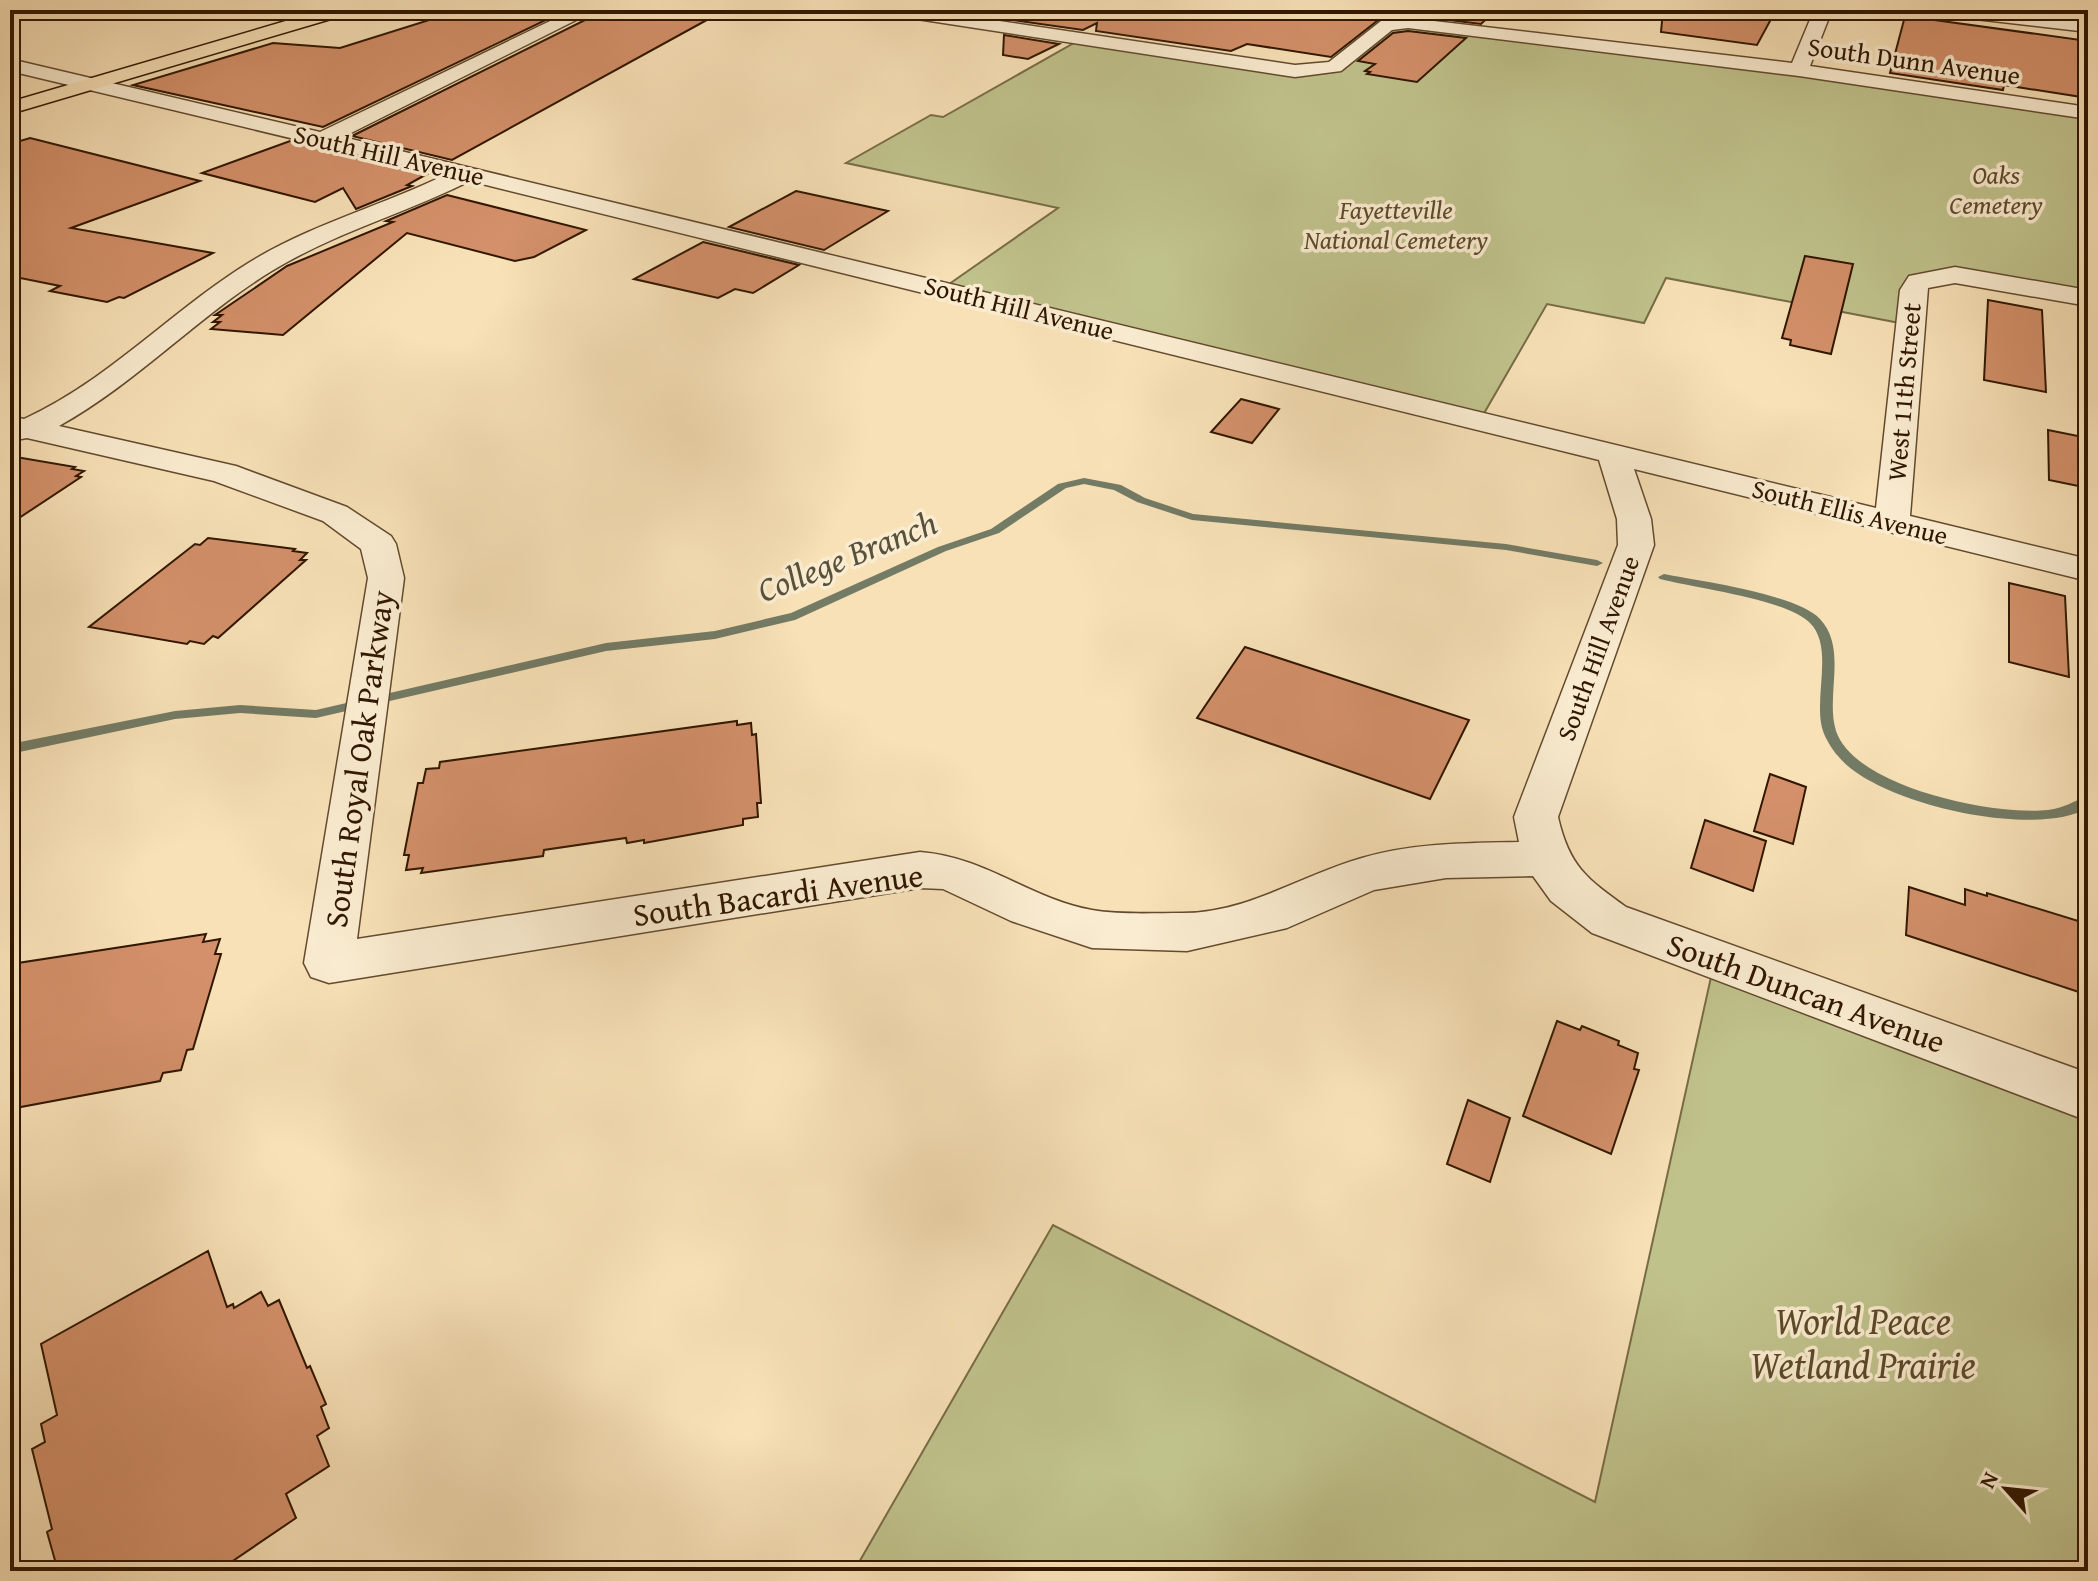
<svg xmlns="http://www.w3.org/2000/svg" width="2098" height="1581" font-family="'Gentium Book Plus',serif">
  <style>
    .green { fill: #c0c28c; stroke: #786c46; stroke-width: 2 }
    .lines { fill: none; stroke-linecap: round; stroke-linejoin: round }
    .stream { fill: #737b65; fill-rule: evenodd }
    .building { fill: #d3906a; stroke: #311700; stroke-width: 2 }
    .minor-casing { stroke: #634a2e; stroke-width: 3 }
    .primary-casing { stroke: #311700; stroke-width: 3 }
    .minor { fill: #faecd0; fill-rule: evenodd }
    .primary { fill: #f8e1b7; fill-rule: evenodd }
    .labels { text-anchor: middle; stroke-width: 7; stroke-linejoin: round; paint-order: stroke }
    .far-street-label { font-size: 26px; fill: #311700; stroke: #faecd0 }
    .far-park-label { font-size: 26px; font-style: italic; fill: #5c4a2a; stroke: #faecd0 }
    .street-label { font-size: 32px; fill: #311700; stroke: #faecd0 }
    .water-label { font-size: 34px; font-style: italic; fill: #58513b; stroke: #faecd0 }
    .near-park-label { font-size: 38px; font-style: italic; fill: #5c4a2a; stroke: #faecd0 }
  </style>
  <rect width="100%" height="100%" fill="#f8e1b7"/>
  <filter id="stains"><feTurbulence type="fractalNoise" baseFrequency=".0025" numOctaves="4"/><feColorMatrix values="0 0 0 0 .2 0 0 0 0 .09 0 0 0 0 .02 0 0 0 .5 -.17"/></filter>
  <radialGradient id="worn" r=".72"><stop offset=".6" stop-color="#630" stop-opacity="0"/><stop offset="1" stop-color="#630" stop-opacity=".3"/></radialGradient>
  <g class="green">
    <polygon points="1400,22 2088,113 2088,298 1979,278 1918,282 1910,325 1666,278 1644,323 1547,304 1479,422 942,289 1058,208 846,163 931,115 943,117 1081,39 1323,70"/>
    <polygon points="1715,959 2088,1097 2088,1571 854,1571 1053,1225 1595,1502"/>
  </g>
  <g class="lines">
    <g class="stream">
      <polygon points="1084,478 1121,485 1145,498 1193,514 1506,544 1597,560 1603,563 1597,566 1506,550 1192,520 1137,502 1114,490 1084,484 1066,488 999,533 946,551 795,620 715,639 606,651 316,718 240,713 175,719 10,754 10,744 175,711 240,705 316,710 606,643 715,631 791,613 938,547 991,529 1058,484"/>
      <path d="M1664,574C1700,581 1796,594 1820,619C1848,649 1825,696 1836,731C1855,788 1996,816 2048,810C2064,808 2074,801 2088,796V808C2035,839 1876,804 1838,756C1833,751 1828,742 1825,736C1810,705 1836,649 1810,623C1786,599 1695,588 1660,579L1658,577Z"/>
    </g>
  </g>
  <g class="building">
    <polygon points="461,10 514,13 548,19 323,127 133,85 273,43 340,48"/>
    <polygon points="605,10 725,10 452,160 352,136"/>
    <polygon points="1006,10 1496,10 1481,24 1408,15 1381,18 1331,57 1247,44 1231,51 1096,31 1097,23 1083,30 1005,19"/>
    <polygon points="1663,10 1776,10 1757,45 1661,32"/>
    <polygon points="1905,16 2088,41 2088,98 2004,85 2003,90 1890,73"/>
    <polygon points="1408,31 1466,38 1417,82 1367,74 1370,72 1365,71 1375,64 1358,61 1393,33"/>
    <polygon points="1004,35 1059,44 1028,59 1003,55"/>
    <polygon points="30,138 200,181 71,228 213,253 124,298 119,297 107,302 50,291 60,286 10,276 10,144"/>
    <polygon points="290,141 427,174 407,185 412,186 356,209 343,188 315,202 202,173"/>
    <polygon points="796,191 888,211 824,250 729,227"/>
    <polygon points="447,195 586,230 534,257 515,261 407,233 283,335 211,329 220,322 213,322 222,315 215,315 287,266 393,222 386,221"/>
    <polygon points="703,242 799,265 753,293 735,289 718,298 634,279"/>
    <polygon points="1805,256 1853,264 1831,354 1790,345 1791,340 1782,338"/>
    <polygon points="1988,300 2042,310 2046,392 1984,380"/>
    <polygon points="1241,399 1279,409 1252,443 1211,432"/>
    <polygon points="2048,430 2088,438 2088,488 2049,480"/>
    <polygon points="10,456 75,467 72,469 84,471 76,476 81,477 10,524"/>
    <polygon points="208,538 295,549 293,551 307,553 300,560 306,560 218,638 213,636 204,644 190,641 187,644 89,627 195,544 200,545"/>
    <polygon points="2009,583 2065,596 2069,677 2009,662"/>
    <polygon points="1245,647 1469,720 1430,799 1197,718"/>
    <polygon points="737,721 737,725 751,723 752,735 756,734 761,803 757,803 758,817 743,819 743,825 644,843 644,840 627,843 626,838 544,850 543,856 421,873 423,868 406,870 409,855 404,855 418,783 423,783 426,769 439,768 440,762"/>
    <polygon points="1770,774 1806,787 1793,844 1754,831"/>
    <polygon points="1705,820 1766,841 1753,891 1691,868"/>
    <polygon points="1909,887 1965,905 1965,889 1987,896 1987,893 2088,924 2088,995 1906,935"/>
    <polygon points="206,934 203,942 220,939 215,954 221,954 193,1049 187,1050 181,1070 163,1073 160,1081 10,1109 10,978 18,963"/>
    <polygon points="1557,1021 1580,1030 1582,1026 1619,1041 1618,1045 1638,1053 1634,1069 1639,1070 1611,1154 1523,1116"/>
    <polygon points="1468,1100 1510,1118 1490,1182 1447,1164"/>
    <polygon points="208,1251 227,1307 233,1304 234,1308 261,1292 268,1306 279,1300 307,1368 310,1366 326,1404 321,1407 329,1428 317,1436 329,1466 286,1494 296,1518 218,1571 58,1571 47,1532 52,1529 32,1449 45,1442 41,1424 57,1415 41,1344"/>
  </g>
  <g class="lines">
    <defs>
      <g id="minor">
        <path d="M573,10H596L343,137L1876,508L1900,290L1909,276L1955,267L2088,290V306L1955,283L1928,288L1910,516L2088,559V581L1634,469L1651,519L1654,545L1558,817C1569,866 1587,879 1626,907L2088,1073V1121L1592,933L1551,901L1533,876L1446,878L1374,890L1287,928L1187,951L1092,948L1011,921L943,889L920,888L329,983L311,977L304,963L368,578L361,549L323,521L214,481L27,438L10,441V416L24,419C108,381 172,310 250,262C312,224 381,206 445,175L10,71V59L320,132ZM470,181L1599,460L1617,519L1618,545L1514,817L1519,842C1467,843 1412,843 1362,858C1302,875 1247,913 1183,913C1154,913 1120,915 1092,910C1030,899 986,857 920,852L357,939L404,578L396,544L391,536L347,507L236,466L59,426C135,384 196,318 270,272C333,233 404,214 470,181Z"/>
        <polygon points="882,10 925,10 1295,65 1329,62 1381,21 1408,18 1792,63 1814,10 1832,10 1810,66 2088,107 2088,119 1799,76 1408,28 1392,30 1341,71 1295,77 891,15"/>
        <polygon points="1931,10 1985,10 2088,22 2088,32 1940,15"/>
      </g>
      <polygon id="primary" points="323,10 351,10 348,14 10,114 10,102"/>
    </defs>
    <use href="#minor" class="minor-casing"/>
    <use href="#primary" class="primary-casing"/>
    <use href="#minor" class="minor"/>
    <use href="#primary" class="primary"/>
  </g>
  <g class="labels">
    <g class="far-street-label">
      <text transform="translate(1914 61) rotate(8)" y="9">South Dunn Avenue</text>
      <text transform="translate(389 155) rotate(13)" y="9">South Hill Avenue</text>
      <text transform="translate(1019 308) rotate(14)" y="9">South Hill Avenue</text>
      <text transform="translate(1904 392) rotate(-85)" y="9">West 11th Street</text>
      <text transform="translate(1850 512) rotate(14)" y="9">South Ellis Avenue</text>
      <text transform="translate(1598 648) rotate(-70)" y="9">South Hill Avenue</text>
    </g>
    <g class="far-park-label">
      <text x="1996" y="184">Oaks<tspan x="1996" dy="30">Cemetery</tspan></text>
      <text x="1396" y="219">Fayetteville<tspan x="1396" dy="30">National Cemetery</tspan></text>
    </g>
    <g class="street-label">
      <text transform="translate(359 759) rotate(-82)" y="11">South Royal Oak Parkway</text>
      <text transform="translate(778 895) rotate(-8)" y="11">South Bacardi Avenue</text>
      <text transform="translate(1806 993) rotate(20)" y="11">South Duncan Avenue</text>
    </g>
    <g class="water-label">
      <text transform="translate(847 556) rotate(-22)" y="12">College Branch</text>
    </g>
    <g class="near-park-label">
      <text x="1863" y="1334">World Peace<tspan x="1863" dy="44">Wetland Prairie</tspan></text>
    </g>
  </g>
  <rect width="2098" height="1581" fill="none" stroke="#f8e1b7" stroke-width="40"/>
  <rect x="12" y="12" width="2074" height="1557" fill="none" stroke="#311700" stroke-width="4"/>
  <rect x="20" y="20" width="2058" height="1541" fill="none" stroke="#311700" stroke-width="2"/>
  <g transform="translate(2006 1489) rotate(297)" stroke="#faecd0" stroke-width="6" paint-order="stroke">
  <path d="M0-6L14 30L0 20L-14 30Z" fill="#311700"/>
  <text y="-12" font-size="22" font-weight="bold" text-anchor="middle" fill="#311700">N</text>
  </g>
  <rect width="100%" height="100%" filter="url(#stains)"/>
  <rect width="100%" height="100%" fill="url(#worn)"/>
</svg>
